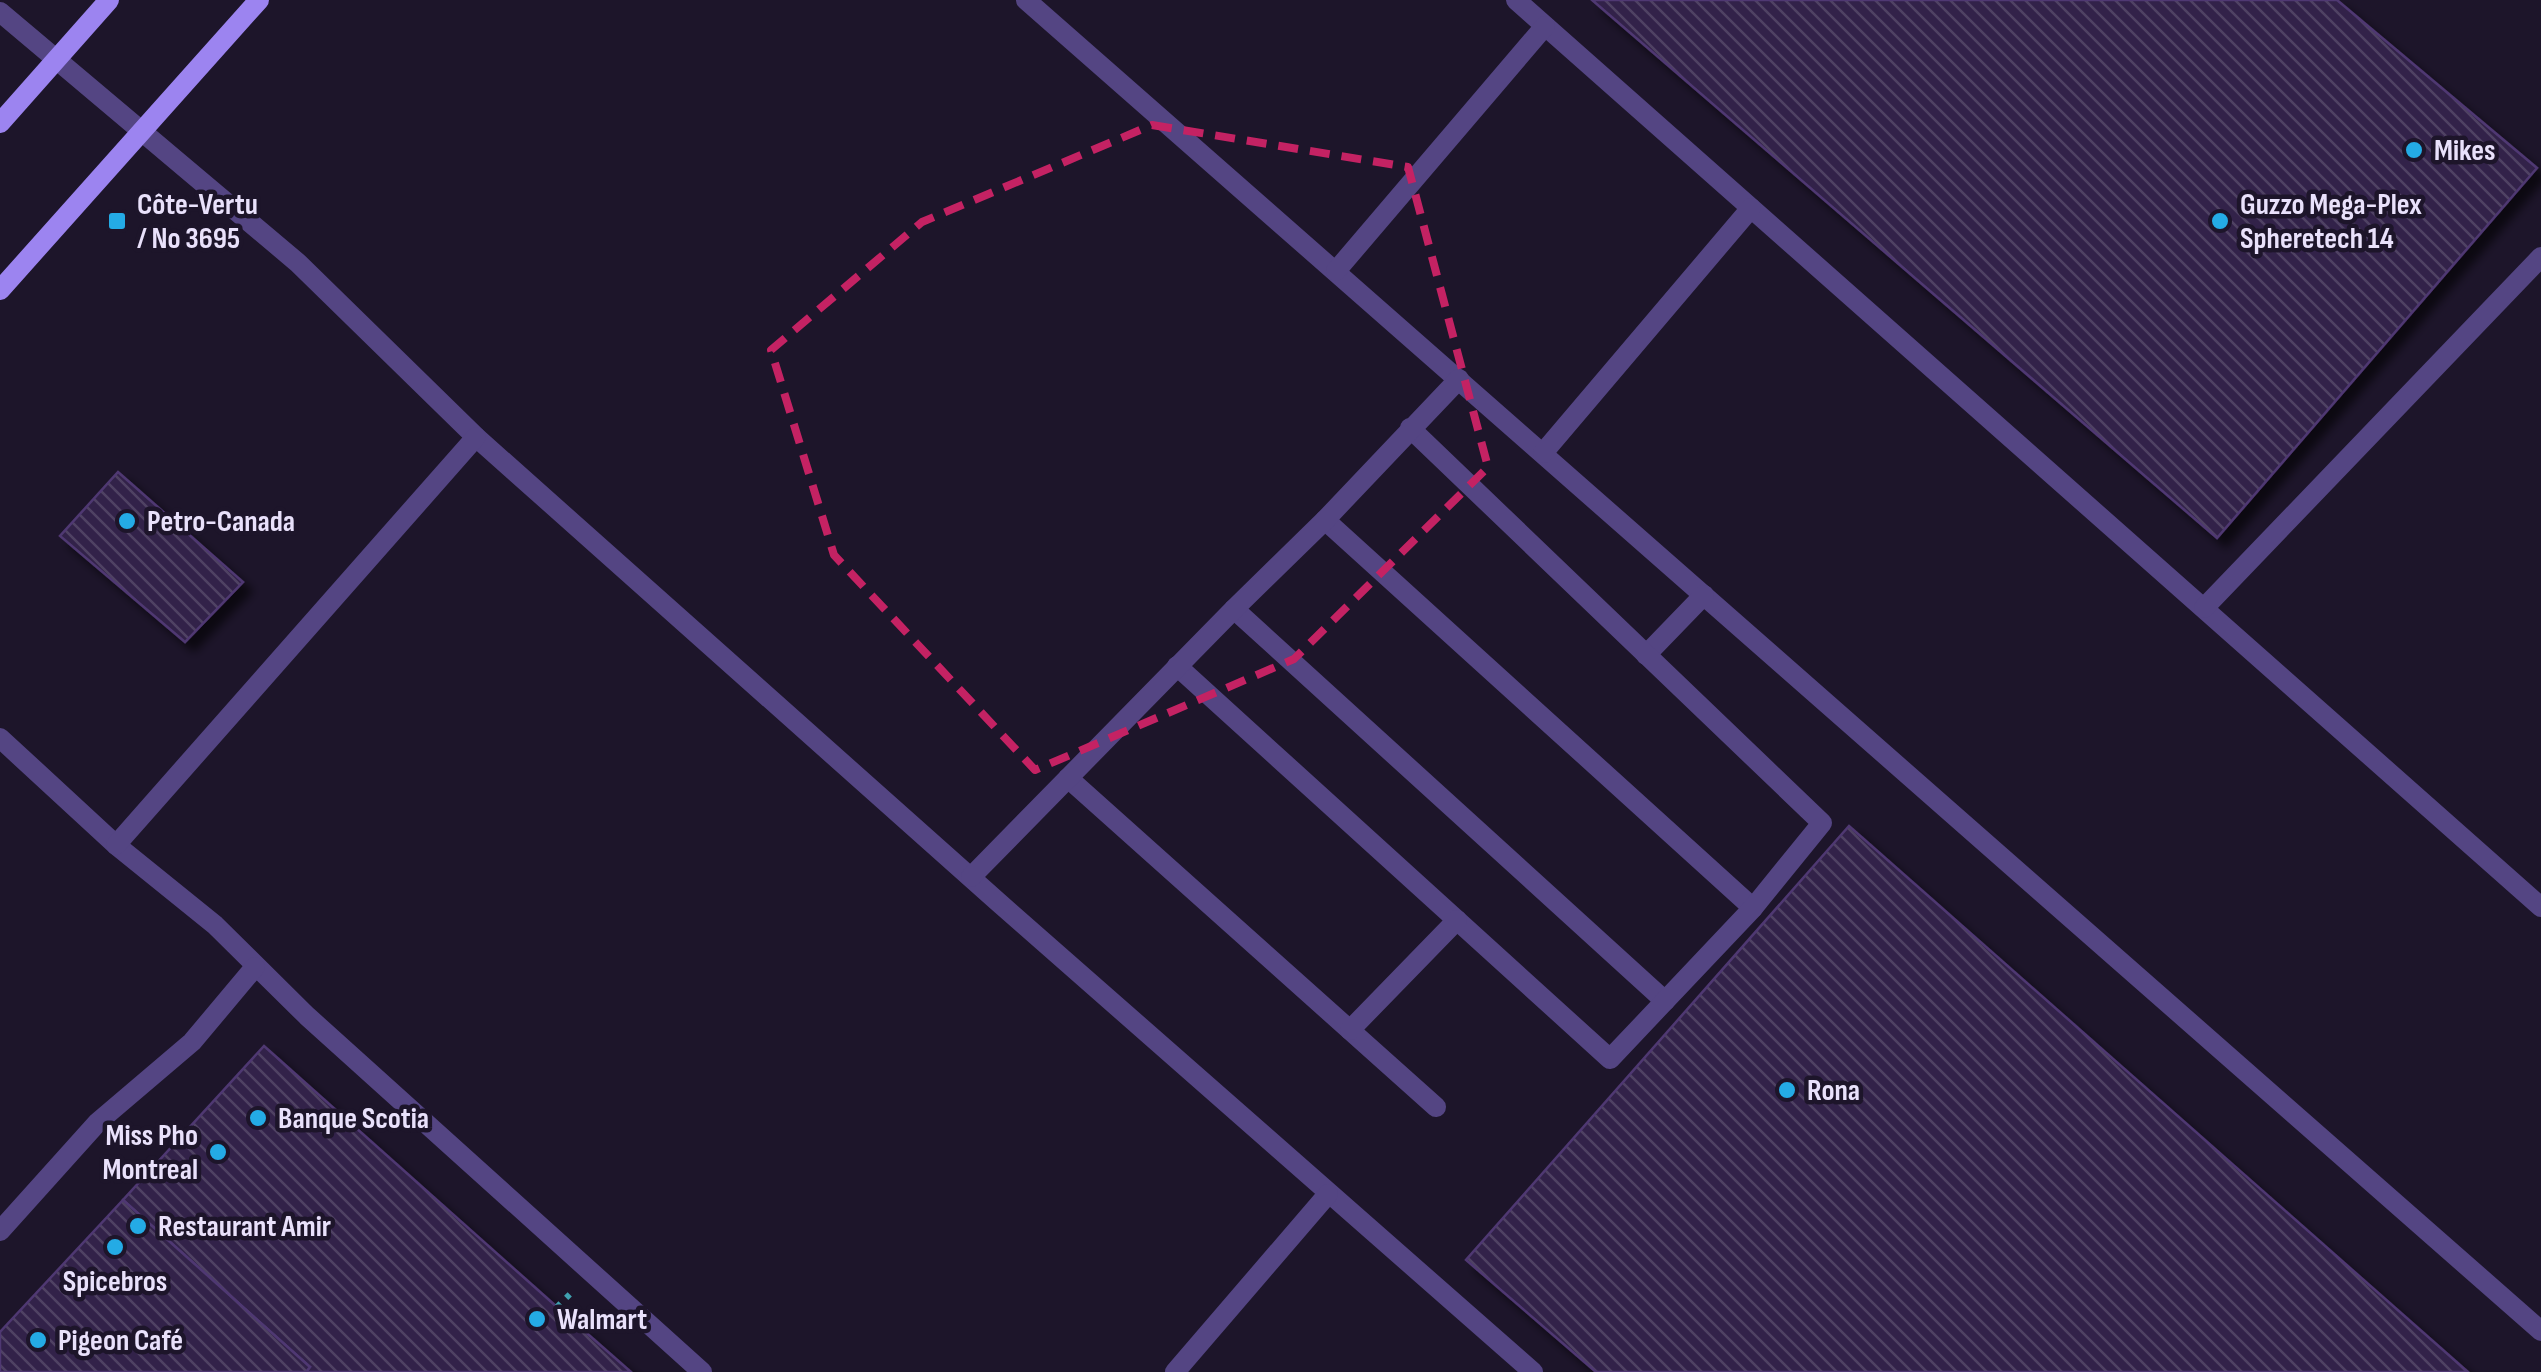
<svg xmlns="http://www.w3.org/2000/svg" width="2541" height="1372" font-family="'Sofia Sans Condensed',sans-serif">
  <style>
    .building { fill: url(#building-back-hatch); stroke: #4f3872; stroke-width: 2.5; filter: url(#shadow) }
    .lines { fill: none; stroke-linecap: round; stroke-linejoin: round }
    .path { stroke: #40a1b0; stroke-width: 6; stroke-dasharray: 5 8; stroke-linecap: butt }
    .service { stroke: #544583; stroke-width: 20 }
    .secondary { stroke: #9c84f0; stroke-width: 20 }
    .marked { fill: none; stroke: #c42263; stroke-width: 8; stroke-dasharray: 20 12; stroke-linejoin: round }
    .poi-dot { fill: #24abe5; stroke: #1d152a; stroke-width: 4 }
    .labels { text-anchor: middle; stroke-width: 9; stroke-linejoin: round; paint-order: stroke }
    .poi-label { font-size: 30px; font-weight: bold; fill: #e9e1fb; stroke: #1d152a; text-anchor: start }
  </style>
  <defs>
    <pattern id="building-back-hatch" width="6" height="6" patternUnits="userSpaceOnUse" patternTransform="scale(2.5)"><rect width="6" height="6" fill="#322349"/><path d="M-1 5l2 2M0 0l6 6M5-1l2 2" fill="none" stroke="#504364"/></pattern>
    <filter id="shadow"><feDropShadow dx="9" dy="9" stdDeviation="5" flood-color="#0009"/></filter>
  </defs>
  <rect width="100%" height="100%" fill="#1d152a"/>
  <g class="building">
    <polygon points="1592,0 2337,0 2537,168 2217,538"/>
    <polygon points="118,472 243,582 185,642 60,536"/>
    <polygon points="1849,826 2468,1372 1596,1372 1466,1260"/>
    <polygon points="264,1046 557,1307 631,1372 306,1372 310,1367 123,1200"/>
    <polygon points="123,1200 310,1367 306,1372 0,1372 0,1332"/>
  </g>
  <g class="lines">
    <polyline class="path" points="557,1307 570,1294"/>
    <g class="service">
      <polyline points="1026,0 2541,1331"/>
      <polyline points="1516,0 2541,907"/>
      <polyline points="0,12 298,263 476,437 997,901 1533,1372"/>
      <polyline points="1336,271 1545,26"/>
      <polyline points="1543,453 1751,208"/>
      <polyline points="1325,520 1753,908"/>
      <polyline points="2204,608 2541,257"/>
      <polyline points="1234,609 1665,1001"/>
      <polyline points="1646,655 1704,595"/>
      <polyline points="1177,666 1610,1059 1753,908 1822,823 1410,428"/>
      <polyline points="0,738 116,845 215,925 307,1016 702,1372"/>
      <polyline points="1068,778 1436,1107"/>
      <polyline points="116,845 476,437"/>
      <polyline points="971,877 1234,609 1325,520 1459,379"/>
      <polyline points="1350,1030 1457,920"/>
      <polyline points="0,1231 98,1122 192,1042 255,967"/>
      <polyline points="1175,1372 1328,1194"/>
    </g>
    <g class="secondary">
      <polyline points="0,123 109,0"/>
      <polyline points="0,290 259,0"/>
    </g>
  </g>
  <path class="marked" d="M1152,125L1408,167L1488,467L1294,659L1035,770L834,555L771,350L922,222Z"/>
  <g class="poi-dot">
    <circle cx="2414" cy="150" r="10"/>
    <rect x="107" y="211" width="20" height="20" rx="5"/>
    <circle cx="2220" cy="221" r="10"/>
    <circle cx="127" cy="521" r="10"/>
    <circle cx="1787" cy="1090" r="10"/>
    <circle cx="258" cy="1118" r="10"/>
    <circle cx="218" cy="1152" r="10"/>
    <circle cx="138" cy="1226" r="10"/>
    <circle cx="115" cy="1247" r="10"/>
    <circle cx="537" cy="1319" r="10"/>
    <circle cx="38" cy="1340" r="10"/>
  </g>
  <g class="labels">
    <g class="poi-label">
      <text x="2434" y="160">Mikes</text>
      <text x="137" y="214">Côte-Vertu<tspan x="137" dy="34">/ No 3695</tspan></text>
      <text x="2240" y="214">Guzzo Mega-Plex<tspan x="2240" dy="34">Spheretech 14</tspan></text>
      <text x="147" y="531">Petro-Canada</text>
      <text x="1807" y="1100">Rona</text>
      <text x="278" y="1128">Banque Scotia</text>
      <text x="198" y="1145" text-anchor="end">Miss Pho<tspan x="198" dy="34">Montreal</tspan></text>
      <text x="158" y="1236">Restaurant Amir</text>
      <text x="115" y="1291" text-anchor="middle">Spicebros</text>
      <text x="557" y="1329">Walmart</text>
      <text x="58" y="1350">Pigeon Café</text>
    </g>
  </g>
</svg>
